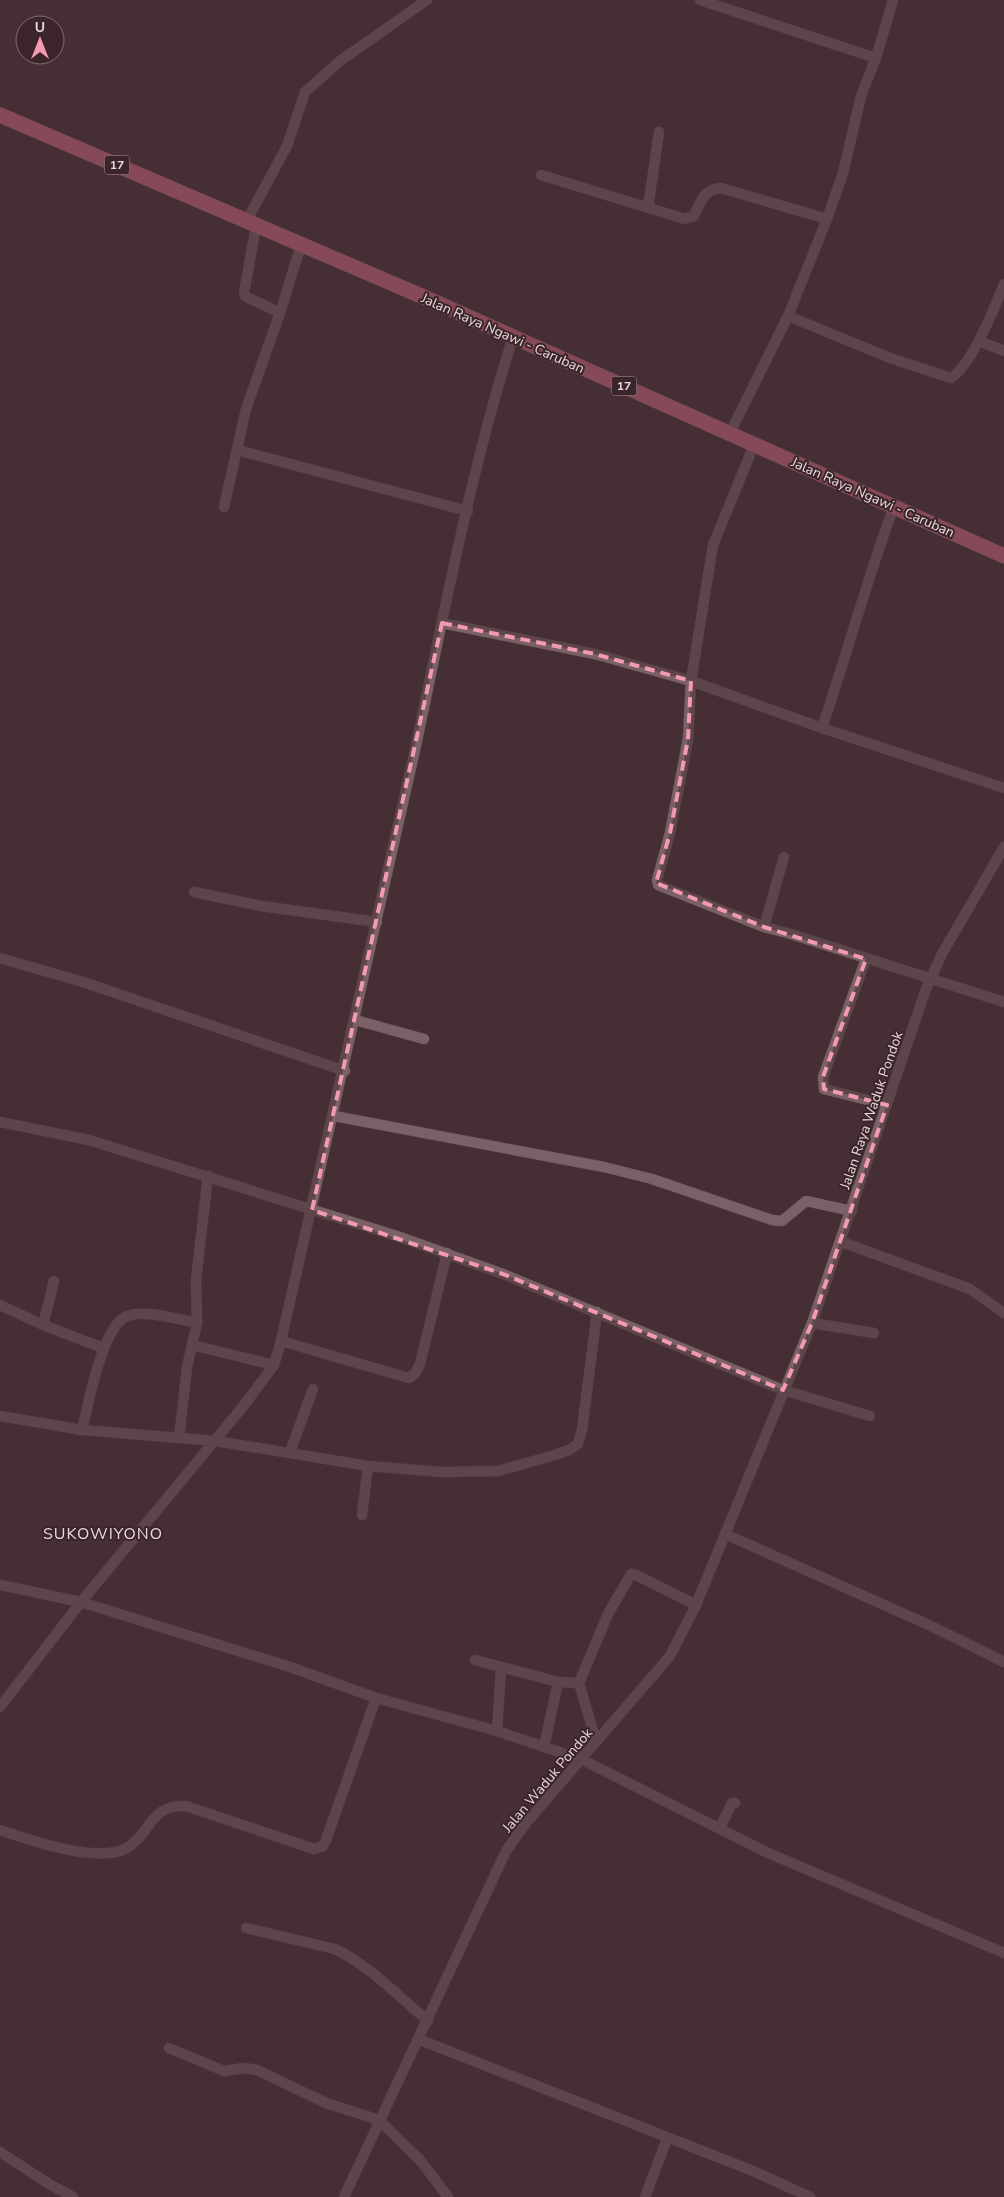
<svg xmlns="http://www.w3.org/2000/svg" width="1004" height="2197" font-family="'Nunito Sans',sans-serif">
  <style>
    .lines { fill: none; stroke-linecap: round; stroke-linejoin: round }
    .minor-casing { stroke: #604d52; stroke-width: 11 }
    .highway-casing { stroke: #604d52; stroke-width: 16 }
    .minor { stroke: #7b6167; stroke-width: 10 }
    .highway { stroke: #d26887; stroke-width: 15 }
    .marked { fill: none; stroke: #f29ab0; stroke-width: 4; stroke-dasharray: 10 6; stroke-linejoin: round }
    .labels { text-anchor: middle; stroke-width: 4; stroke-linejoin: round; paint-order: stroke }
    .shield { fill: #3b252a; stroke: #b4a3a7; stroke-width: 1 }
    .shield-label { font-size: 12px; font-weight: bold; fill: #e8d9dc }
    .street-label { font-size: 14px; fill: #e8d9dc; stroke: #3b252a }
    .quarter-label { font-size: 16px; letter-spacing: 1px; fill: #e8d9dc; stroke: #3b252a }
  </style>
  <rect width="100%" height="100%" fill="#462f34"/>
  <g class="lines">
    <defs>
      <g id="minor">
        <polyline points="700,0 876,58"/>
        <path d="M541,175L685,219L694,216C701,202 703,189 721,188L827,219"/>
        <polyline points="648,208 659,132"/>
        <polyline points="246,222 287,146 305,92 340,61 427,0"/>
        <polyline points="256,226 244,293 245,296 280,313"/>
        <path d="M788,316L890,358L951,378C972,365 995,307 1004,284"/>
        <polyline points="979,341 1004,351"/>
        <polyline points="730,433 788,316 827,219 843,173 861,96 876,58 893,0"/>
        <polyline points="754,445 713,545 691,681 688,739 670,833 657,880 658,885 764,927 791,934 1004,1002"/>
        <polyline points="237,450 468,511"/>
        <polyline points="224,507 246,409 280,313 301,245"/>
        <polyline points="442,623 595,654 691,681 822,728 1004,788"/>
        <path d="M822,728C847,654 867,579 894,506"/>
        <polyline points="194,892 261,906 377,922"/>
        <polyline points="764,927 784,857"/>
        <polyline points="0,958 83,982 345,1071"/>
        <polyline points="866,959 823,1077 824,1089 887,1105"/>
        <polyline points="355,1020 424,1039"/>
        <polyline points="334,1116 604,1167 652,1179 772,1220 782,1221 806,1201 852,1211"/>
        <polyline points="0,1122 89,1140 397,1236 503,1274 783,1390 870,1416"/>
        <polyline points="842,1242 970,1289 1004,1313"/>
        <polyline points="0,1305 43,1325 103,1348"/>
        <polyline points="812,1323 874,1333"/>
        <polyline points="43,1325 54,1281"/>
        <polyline points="281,1341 409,1378 415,1374 420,1364 447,1253"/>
        <polyline points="192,1345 274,1365"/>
        <polyline points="0,1416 82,1430 216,1441 368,1466 441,1472 498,1471 555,1455 569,1450 578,1444 582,1430 597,1312"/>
        <path d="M82,1430C88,1405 102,1329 125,1317C142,1308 179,1320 197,1323"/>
        <polyline points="179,1438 187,1367 197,1323 196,1280 208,1176"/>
        <polyline points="290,1452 313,1389"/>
        <polyline points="362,1515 368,1466"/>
        <polyline points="725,1534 929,1625 1004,1662"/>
        <polyline points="0,1585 81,1602 293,1668 376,1698 497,1731 583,1760 768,1853 1004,1953"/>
        <polyline points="475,1660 558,1682 579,1683 596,1741"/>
        <polyline points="579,1683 608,1614 631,1574 634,1574 696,1605"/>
        <path d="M0,1707L81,1602L245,1404L274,1365L281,1341C327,1144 372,947 415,750C444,614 471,469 513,337"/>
        <polyline points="497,1731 501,1667"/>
        <polyline points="544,1747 558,1682"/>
        <polyline points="720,1828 732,1803 735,1803"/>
        <path d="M0,1830C29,1840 98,1864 127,1848C153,1832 148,1805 186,1806L314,1849L323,1846L326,1840L376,1698"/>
        <path d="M246,1928L335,1949C370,1966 398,1996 428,2021"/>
        <polyline points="418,2039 753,2171 810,2197"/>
        <polyline points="169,2048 224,2071 244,2068 257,2070 326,2103 379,2120 420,2160 448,2197"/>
        <polyline points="0,2152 49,2184 73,2197"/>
        <polyline points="344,2197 506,1851 526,1823 670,1656 696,1605 812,1323 926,989 942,954 1004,847"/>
        <polyline points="645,2197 667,2139"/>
      </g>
      <polyline id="highway" points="0,115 426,298 1004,556"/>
    </defs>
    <use href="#minor" class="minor-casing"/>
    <use href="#highway" class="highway-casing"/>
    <use href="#minor" class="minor"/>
    <use href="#highway" class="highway"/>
  </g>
  <path d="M0 0H1004V2197H0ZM442,623L595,654L691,681L688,739L670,833L656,883L764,927L866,959L823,1077L824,1089L887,1105L812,1323L783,1390L503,1274L312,1210Z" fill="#462f34" fill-opacity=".55" fill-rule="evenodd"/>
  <path class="marked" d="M442,623L595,654L691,681L688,739L670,833L656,883L764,927L866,959L823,1077L824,1089L887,1105L812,1323L783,1390L503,1274L312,1210Z"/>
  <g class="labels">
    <g class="shield">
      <rect x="104.5" y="155.5" width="25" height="19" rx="4"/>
      <rect x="611.5" y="376.5" width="25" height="19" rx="4"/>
    </g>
    <g class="shield-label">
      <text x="117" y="169">17</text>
      <text x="624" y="390">17</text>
    </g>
    <g class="street-label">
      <text transform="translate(503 333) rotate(24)" y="5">Jalan Raya Ngawi - Caruban</text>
      <text transform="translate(873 497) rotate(24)" y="5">Jalan Raya Ngawi - Caruban</text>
      <text transform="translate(871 1110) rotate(-71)" y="5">Jalan Raya Waduk Pondok</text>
      <text transform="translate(547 1780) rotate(-50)" y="5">Jalan Waduk Pondok</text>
    </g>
    <g class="quarter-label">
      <text x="103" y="1539">SUKOWIYONO</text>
    </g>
  </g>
  <g transform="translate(40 40)"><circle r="24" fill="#3b252a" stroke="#806d71"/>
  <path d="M0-4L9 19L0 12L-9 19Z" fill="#f29ab0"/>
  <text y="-8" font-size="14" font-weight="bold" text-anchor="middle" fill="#e8d9dc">U</text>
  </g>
</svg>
